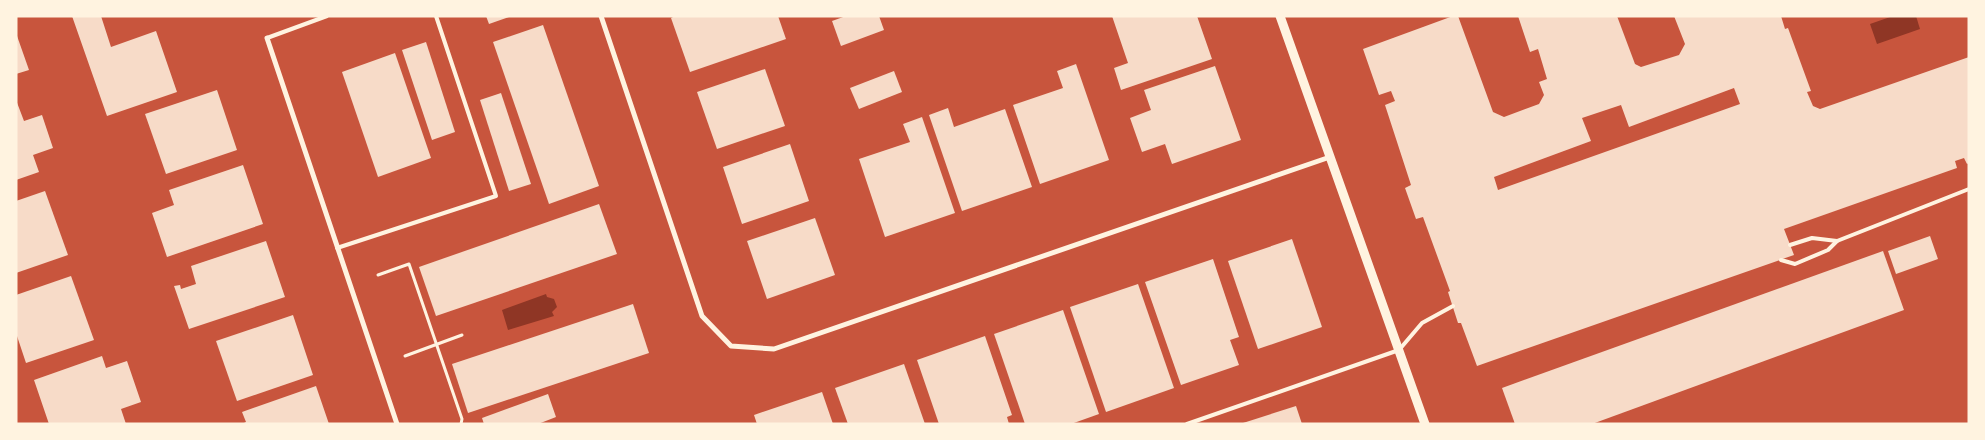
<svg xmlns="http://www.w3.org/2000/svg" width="1985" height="440" font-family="Lato,sans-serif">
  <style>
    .water { fill: #8f3625 }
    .building { fill: #f7dbc8; fill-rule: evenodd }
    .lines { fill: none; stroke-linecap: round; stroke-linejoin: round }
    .path { stroke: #fff3e0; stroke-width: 3 }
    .service { stroke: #fff3e0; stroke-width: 4 }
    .minor { stroke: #fff3e0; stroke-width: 5 }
    .tertiary { stroke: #fff3e0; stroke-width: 9 }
  </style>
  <rect width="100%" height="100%" fill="#c8553d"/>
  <g class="water">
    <polygon points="1893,16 1916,16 1920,29 1877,44 1870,24"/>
    <polygon points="546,294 547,297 554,299 557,307 552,312 554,316 508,330 502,310"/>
  </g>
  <g class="building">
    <polygon points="72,16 101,16 111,47 156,31 177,92 107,116"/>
    <polygon points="486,16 509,16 509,17 489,24"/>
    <polygon points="675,16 778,16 786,39 690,72 671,18"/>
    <polygon points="846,16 879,16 884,30 841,46 832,21"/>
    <polygon points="1112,16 1197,16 1212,59 1121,90 1114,68 1128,63"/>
    <path d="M1453,16H1458L1493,112L1504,117L1539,104L1544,95L1539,82L1547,79L1538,49L1530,52L1518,16H1617L1635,64L1641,67L1679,55L1685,44L1674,16H1781L1785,29L1788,28L1811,91L1807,92L1813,106L1820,109L1969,57V163L1967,164L1964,158L1955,161L1957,168L1954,169L1784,229L1794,255L1477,366L1461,323H1458L1448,292L1450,291L1423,217L1416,219L1405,188L1411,185L1385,105L1395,101L1391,91L1379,95L1363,49ZM1734,88L1740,104L1498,190L1494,177L1591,141L1582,118L1621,105L1629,127Z"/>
    <polygon points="543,25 599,186 549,204 493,42"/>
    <polygon points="16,33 29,70 16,74"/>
    <polygon points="426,42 455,132 432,140 402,50"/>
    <polygon points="395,53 431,158 378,177 342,72"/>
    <polygon points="1076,64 1109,160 1040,184 1013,105 1063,88 1057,71"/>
    <polygon points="1215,66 1241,140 1172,164 1165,144 1142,152 1130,118 1151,110 1144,90"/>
    <polygon points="765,69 785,126 717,149 697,92"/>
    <polygon points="894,71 902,92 859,109 850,88"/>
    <polygon points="217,90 237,150 166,174 145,114"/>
    <polygon points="501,93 531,184 509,191 480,100"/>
    <polygon points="16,100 24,121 42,115 53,148 33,155 39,172 16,180"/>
    <polygon points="948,108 954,127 1005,109 1032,187 962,211 929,115"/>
    <polygon points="922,117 955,213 885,237 859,159 910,142 903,124"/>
    <polygon points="790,144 809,201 742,224 723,167"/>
    <polygon points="243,165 263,224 167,257 152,213 174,205 169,190"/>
    <polygon points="45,191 68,255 16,273 16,201"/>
    <polygon points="599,204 617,254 436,316 419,267"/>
    <polygon points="815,218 835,275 767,299 747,241"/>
    <polygon points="1930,236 1938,259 1896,274 1888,251"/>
    <polygon points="1292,239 1322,327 1258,349 1228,261"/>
    <polygon points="266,241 285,297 189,329 174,286 180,285 181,289 196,284 191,266"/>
    <polygon points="1883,251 1904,310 1592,424 1515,424 1502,388"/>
    <polygon points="1213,259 1239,337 1230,340 1239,365 1181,385 1145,282"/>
    <polygon points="71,276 94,340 26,363 16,333 16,295"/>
    <polygon points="1138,284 1174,388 1106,412 1070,307"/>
    <polygon points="633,304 649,353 468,413 452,364"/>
    <polygon points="1063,310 1099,414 1071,424 1025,424 994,334"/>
    <polygon points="293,315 313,375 237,401 216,341"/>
    <polygon points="985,336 1012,415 1007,417 1009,424 939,424 917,360"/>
    <polygon points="102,356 106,368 127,361 141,402 121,409 126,424 49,424 34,380"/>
    <polygon points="904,364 925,424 848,424 835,388"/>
    <polygon points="316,386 329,424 242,424 246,422 242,412"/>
    <polygon points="822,392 833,424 757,424 754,415"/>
    <polygon points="548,394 556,417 538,424 484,424 482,418"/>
    <polygon points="1296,406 1302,424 1243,424 1243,423"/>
  </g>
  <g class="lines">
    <g class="path">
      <polyline points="378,275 409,264 462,419 461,424"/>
      <polyline points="405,356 462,335"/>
    </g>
    <g class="service">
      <polyline points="267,38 327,16"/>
      <polyline points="1790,245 1812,238 1837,241"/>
      <polyline points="337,248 496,196 436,16"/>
      <polyline points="1781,260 1795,264 1828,250 1837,241 1969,189"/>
      <polyline points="1187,424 1399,350 1422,323 1453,306"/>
    </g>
    <g class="minor">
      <polyline points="601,16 702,316 731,346 774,349 1330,157"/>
      <polyline points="267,38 397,424"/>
    </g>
    <polyline class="tertiary" points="1280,16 1425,424"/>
  </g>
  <rect width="1985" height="440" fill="none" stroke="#fff3e0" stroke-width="35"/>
</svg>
